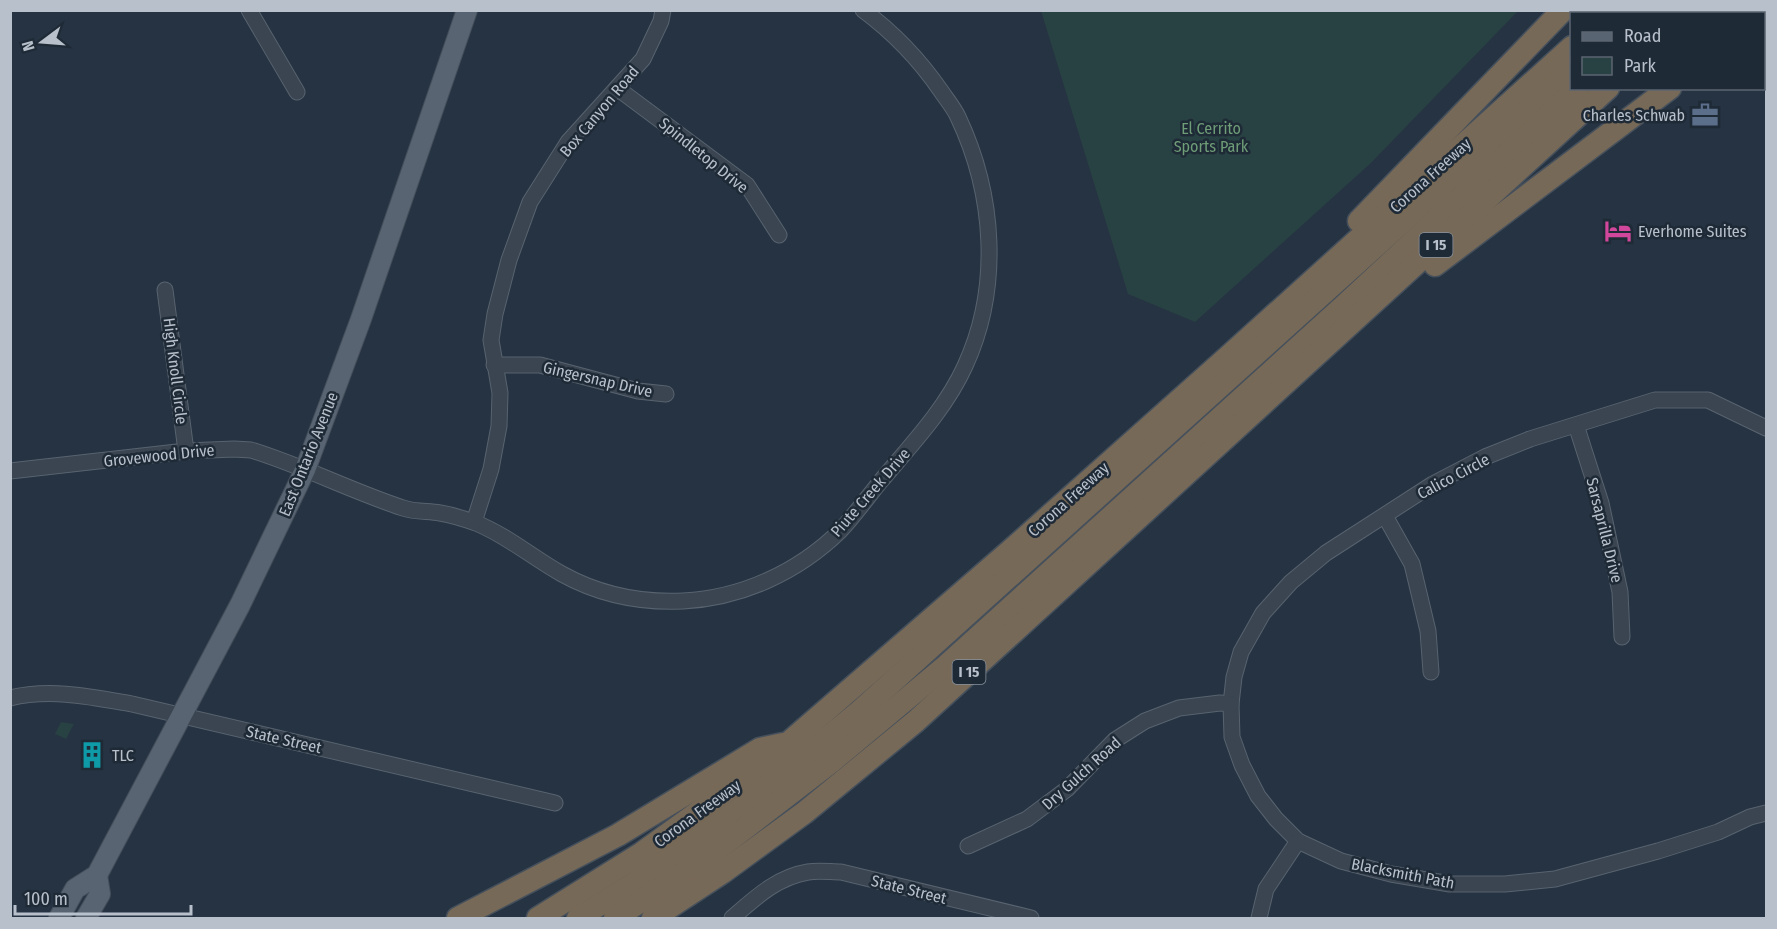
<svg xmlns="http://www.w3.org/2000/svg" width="1777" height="929" font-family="'Fira Sans Condensed',sans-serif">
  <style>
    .green { fill: #284143 }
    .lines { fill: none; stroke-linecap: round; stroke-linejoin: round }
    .minor-casing { stroke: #58636f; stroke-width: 17 }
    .major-casing { stroke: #444e5b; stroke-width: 22 }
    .highway-casing { stroke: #45505c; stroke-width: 25 }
    .minor { stroke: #3a4551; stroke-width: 15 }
    .major { stroke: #586471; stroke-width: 20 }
    .highway { stroke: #776957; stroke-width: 22 }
    .labels { text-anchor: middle; stroke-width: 5; stroke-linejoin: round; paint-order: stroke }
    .shield { fill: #1f2a37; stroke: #89939f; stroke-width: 1.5 }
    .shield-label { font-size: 15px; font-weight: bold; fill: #b7c0cb }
    .street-label { font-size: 16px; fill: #b7c0cb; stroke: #1f2a37 }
    .poi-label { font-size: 16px; fill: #b7c0cb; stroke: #1f2a37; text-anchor: start }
    .park-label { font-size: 16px; fill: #6e9d77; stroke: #1f2a37 }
  </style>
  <rect width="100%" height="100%" fill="#263342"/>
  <g class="green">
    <polygon points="1041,11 1041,10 1518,11 1371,163 1195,322 1128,294"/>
    <polygon points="61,722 74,724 66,739 55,734"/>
  </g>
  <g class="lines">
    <defs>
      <g id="minor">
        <polyline points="249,10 297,92"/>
        <polyline points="617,88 747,185 779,235"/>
        <polyline points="165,290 186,451"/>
        <polyline points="494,365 540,365 638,391 666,394"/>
        <polyline points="1576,425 1601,503 1620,592 1622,637"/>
        <polyline points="1766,428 1708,400 1655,400 1530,439 1485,457 1433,484 1326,553 1291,582 1263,613 1241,652 1234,677 1231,704 1232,737 1242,765 1258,796 1276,819 1298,841 1341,861 1391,874 1450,884 1505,884 1555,879 1658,851 1718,832 1750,817 1766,813"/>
        <path d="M10,471L186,451L234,449L251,450C303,466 351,491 403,508C415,512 428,511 440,513C452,515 465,519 476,523C508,536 533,558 562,574C600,595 641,603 683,601C742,598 798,572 840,531C854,516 867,498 880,482C910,446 945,410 965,366C1001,288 995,195 958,117C954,108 947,100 941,91C919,59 894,33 863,10"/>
        <polyline points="1385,516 1412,564 1428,631 1431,672"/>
        <polyline points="474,522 491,469 499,426 500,393 491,340 495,314 509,260 530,202 568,142 643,59 661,21 663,10"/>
        <path d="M10,698C51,688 92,697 132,704L555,803"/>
        <polyline points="968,846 1027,819 1067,789 1115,740 1145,721 1179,708 1220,703 1231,704"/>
        <path d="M732,918C755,898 777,877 808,872C819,870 831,872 841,872L1031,918"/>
        <polyline points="1259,918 1266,889 1298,841"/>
      </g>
      <g id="major">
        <polyline points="59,918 75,889 97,875 240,605 305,470 361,319 467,10"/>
        <polyline points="86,918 100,894 97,875"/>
      </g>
      <g id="highway">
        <polyline points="1608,14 1612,10"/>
        <polyline points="1632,14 1635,10"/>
        <polyline points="1660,14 1664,10"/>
        <polyline points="1682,14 1686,10"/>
        <polyline points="1764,20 1766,17"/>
        <polyline points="1359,221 1563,10"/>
        <polyline points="1435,265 1670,88"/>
        <polyline points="458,918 618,835 760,749 783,744"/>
        <polyline points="538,918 642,853 763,765 1010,551 1230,355 1572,47"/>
        <polyline points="578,918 633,884 745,805 860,711 1572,69"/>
        <polyline points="615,918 705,859 831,762 946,666 1345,305 1578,88"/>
        <polyline points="653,918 723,872 804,813 916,721 1608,88"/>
      </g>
    </defs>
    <use href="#minor" class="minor-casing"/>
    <use href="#major" class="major-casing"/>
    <use href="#highway" class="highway-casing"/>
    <use href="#minor" class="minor"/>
    <use href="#major" class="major"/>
    <use href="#highway" class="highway"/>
  </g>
  <defs>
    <symbol id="office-bare" viewBox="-9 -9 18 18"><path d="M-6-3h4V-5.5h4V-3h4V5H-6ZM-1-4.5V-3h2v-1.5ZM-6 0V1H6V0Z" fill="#5c6f8a" stroke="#1f2a37" stroke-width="2.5" paint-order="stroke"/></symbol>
    <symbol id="hotel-bare" viewBox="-9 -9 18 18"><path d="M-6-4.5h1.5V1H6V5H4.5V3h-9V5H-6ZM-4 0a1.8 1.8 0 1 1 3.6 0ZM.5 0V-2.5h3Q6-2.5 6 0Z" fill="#d1479c" stroke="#1f2a37" stroke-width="2.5" paint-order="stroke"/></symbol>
    <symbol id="building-bare" viewBox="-9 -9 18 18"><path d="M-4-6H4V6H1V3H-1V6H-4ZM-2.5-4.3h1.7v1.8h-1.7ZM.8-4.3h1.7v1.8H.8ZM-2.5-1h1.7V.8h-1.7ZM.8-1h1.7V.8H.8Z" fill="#0f9aa8" stroke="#1f2a37" stroke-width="2.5" paint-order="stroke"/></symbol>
  </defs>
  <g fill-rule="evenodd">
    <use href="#office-bare" x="1686" y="96" width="38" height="38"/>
    <use href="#hotel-bare" x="1599" y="212" width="38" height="38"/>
    <use href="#building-bare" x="73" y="736" width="38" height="38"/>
  </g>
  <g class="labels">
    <g class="shield">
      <rect x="1419.5" y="233" width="33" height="24" rx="4.5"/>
      <rect x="952.5" y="660" width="33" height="24" rx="4.5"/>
    </g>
    <g class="shield-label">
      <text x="1436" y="250">I 15</text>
      <text x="969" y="677">I 15</text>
    </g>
    <g class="street-label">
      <text transform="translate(599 111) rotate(-50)" y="6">Box Canyon Road</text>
      <text transform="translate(704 155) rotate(39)" y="6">Spindletop Drive</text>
      <text transform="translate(1430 175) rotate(-42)" y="6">Corona Freeway</text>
      <text transform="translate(176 371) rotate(83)" y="6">High Knoll Circle</text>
      <text transform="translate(598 379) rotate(13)" y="6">Gingersnap Drive</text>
      <text transform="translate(308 454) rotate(-68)" y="6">East Ontario Avenue</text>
      <text transform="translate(159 455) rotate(-6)" y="6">Grovewood Drive</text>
      <text transform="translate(1453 476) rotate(-28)" y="6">Calico Circle</text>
      <text transform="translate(870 492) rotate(-49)" y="6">Piute Creek Drive</text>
      <text transform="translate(1068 499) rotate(-42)" y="6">Corona Freeway</text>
      <text transform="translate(1605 530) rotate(76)" y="6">Sarsaprilla Drive</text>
      <text transform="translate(284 739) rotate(13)" y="6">State Street</text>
      <text transform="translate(1081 773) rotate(-42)" y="6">Dry Gulch Road</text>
      <text transform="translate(697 813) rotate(-36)" y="6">Corona Freeway</text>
      <text transform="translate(1403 873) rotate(11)" y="6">Blacksmith Path</text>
      <text transform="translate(909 889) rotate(14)" y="6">State Street</text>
    </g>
    <g class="poi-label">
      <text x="1685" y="121" text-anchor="end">Charles Schwab</text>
      <text x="1638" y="237">Everhome Suites</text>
      <text x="112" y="761">TLC</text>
    </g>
    <g class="park-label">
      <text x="1211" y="134">El Cerrito<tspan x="1211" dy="18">Sports Park</tspan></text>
    </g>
  </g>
  <rect width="1777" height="929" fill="none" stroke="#b7c0cb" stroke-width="24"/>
  <rect x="1570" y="12" width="195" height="78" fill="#1f2a37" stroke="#5c6672" stroke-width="1.5"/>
  <rect x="1582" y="32" width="30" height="9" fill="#586471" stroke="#5c6672" stroke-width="1.5"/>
  <text x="1624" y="42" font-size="18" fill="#b7c0cb">Road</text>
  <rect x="1582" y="57" width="30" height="18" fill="#284143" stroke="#5c6672" stroke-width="1.5"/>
  <text x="1624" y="72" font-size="18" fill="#b7c0cb">Park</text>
  <g transform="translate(42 42) rotate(254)" stroke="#1f2a37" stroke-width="4.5" paint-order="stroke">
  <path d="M0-4.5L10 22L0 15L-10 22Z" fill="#b7c0cb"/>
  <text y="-9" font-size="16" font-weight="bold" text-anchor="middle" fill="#b7c0cb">N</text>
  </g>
  <path d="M15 905v9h176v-9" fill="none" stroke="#b7c0cb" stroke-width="3"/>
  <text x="24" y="905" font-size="18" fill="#b7c0cb" stroke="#1f2a37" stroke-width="4.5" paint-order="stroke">100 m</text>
</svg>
